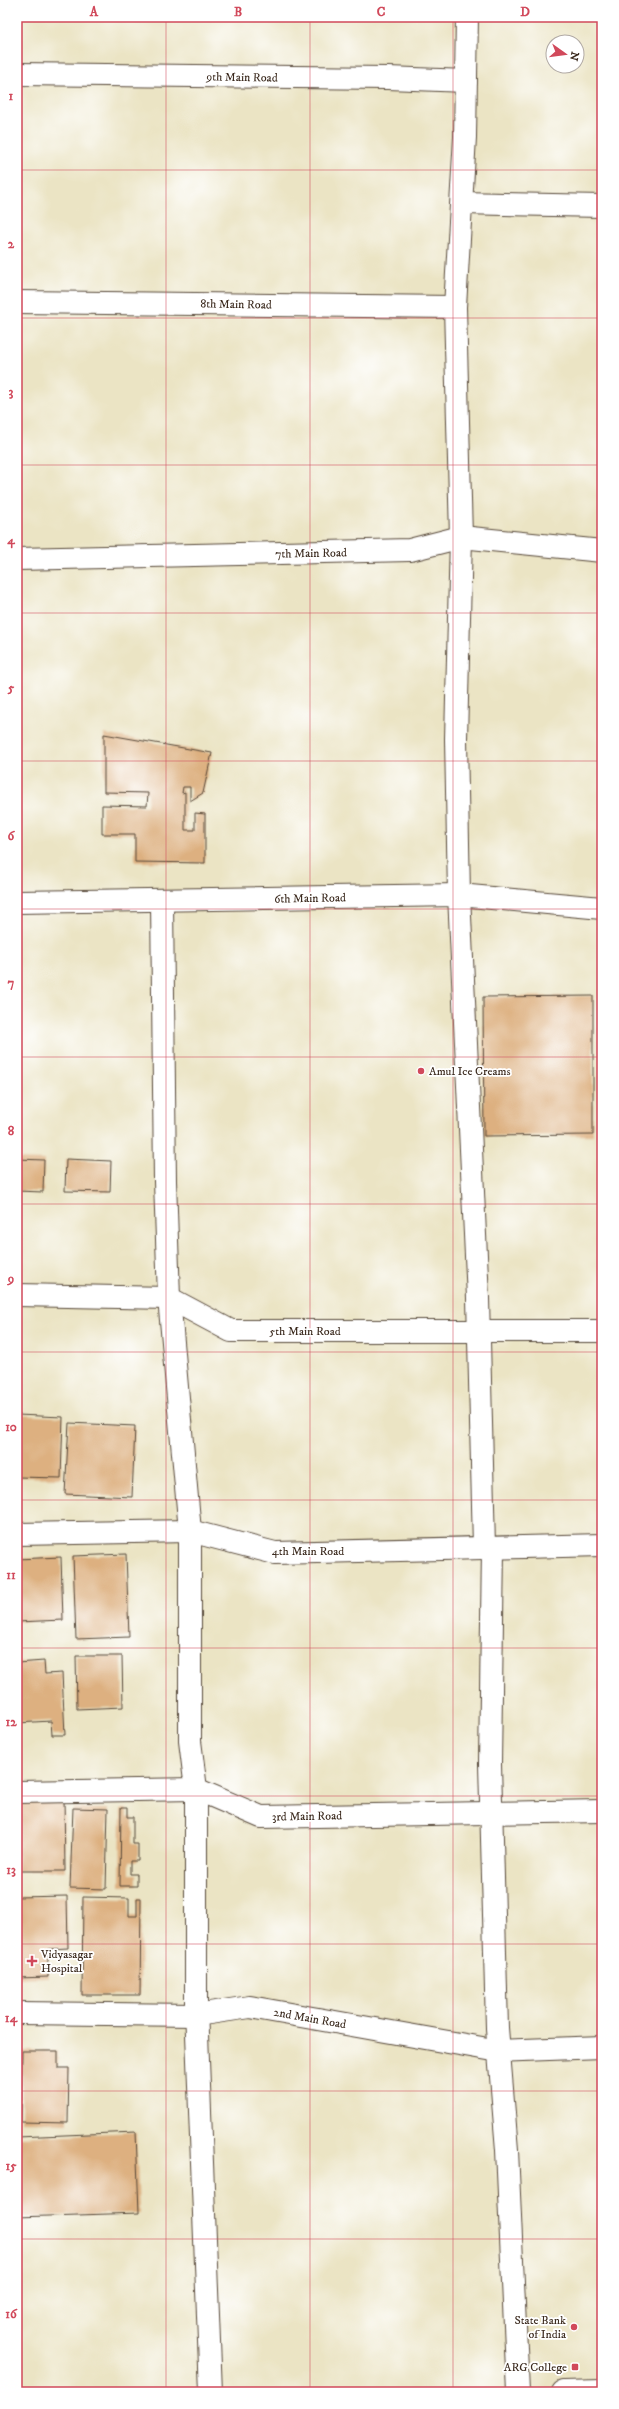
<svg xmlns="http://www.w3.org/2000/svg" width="619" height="2409" font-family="'IM FELL DW Pica',serif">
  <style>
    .building { fill: #ddb080 }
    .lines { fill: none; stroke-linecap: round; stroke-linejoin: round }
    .street-casing { stroke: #554637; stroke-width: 24 }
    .secondary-casing { stroke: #554637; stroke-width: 24 }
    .street { stroke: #fff; stroke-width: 22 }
    .secondary { stroke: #fff; stroke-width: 22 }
    .grid { fill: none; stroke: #d1495b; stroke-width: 1; stroke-opacity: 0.55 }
    .poi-dot { fill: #d1495b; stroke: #fff; stroke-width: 1.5 }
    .labels { text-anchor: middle; stroke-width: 3.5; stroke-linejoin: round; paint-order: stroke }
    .street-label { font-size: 12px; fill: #3b2a1e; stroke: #fff }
    .poi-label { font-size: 12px; fill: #3b2a1e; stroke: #fff; text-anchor: start }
    .neatline { fill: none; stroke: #d1495b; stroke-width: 1.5 }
    .grid-label { font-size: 13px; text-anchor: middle; font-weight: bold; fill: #d1495b }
  </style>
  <rect width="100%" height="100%" fill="#fff"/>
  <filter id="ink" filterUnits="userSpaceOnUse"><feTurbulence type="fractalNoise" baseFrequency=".025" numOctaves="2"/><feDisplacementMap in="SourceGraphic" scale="8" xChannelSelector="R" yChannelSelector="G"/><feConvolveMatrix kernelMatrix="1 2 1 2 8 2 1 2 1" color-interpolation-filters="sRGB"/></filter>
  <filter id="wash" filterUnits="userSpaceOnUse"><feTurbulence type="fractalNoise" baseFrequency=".012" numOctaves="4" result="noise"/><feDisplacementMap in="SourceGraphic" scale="16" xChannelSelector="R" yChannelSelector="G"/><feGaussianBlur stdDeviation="0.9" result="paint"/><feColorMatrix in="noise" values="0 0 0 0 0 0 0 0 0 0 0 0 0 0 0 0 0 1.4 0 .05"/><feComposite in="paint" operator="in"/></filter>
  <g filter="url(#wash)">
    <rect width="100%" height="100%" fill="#ebe4c4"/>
    <g id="blocks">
      <g class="building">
        <polygon points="104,734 212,753 203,793 190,801 190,787 183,787 182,793 185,792 185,830 195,830 195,813 205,814 205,863 135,862 135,834 102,834 102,805 147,806 148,793 104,792"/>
        <polygon points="593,996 593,1135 484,1136 483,997"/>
        <polygon points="17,1159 44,1160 43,1192 17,1191"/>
        <polygon points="66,1159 111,1161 110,1192 65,1191"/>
        <polygon points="17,1415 63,1417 61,1478 17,1477"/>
        <polygon points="69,1423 135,1426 132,1497 65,1494"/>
        <polygon points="126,1554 129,1637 76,1639 73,1556"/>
        <polygon points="61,1557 63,1620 17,1622 17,1559"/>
        <polygon points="76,1656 122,1656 123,1707 77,1709"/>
        <polygon points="44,1661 45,1674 62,1673 65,1735 52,1735 51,1721 17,1723 17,1663"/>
        <polygon points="64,1797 65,1871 17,1871 17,1798"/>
        <polygon points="73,1808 108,1809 106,1889 70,1888"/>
        <polygon points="121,1808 127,1808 127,1817 133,1817 133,1844 138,1844 138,1861 130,1861 130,1874 137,1874 137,1886 120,1886"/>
        <polygon points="67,1896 68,1948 48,1949 48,1977 17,1978 17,1897"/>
        <polygon points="83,1897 129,1898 129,1916 137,1916 137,1898 141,1898 140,1995 82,1995"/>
        <polygon points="22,2051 58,2051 58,2068 69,2068 68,2123 21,2122"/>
        <polygon points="136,2132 139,2213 17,2217 17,2137"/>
      </g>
    </g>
  </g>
  <g filter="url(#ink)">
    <use href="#blocks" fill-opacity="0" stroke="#554637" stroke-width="1"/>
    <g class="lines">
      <defs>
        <g id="street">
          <polyline points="467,17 465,137 455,307 461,537 456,739 459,895 478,1298 484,1547 493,1548 490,1764 497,2028 507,2150 518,2392"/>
          <polyline points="17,74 388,78 466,81"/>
          <polyline points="462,203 602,206"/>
          <polyline points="17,302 455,307"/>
          <polyline points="17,559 410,550 461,537 602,551"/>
          <polyline points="162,901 165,1181 169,1298 190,1531 190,1741 196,1789 196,2009 211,2392"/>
          <polyline points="17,902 459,895 602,908"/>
          <polyline points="17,1295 169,1298 231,1331 602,1331"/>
          <polyline points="17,1534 190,1531 275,1553 602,1545"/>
          <polyline points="17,1792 196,1789 261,1817 602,1811"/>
          <polyline points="17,2013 196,2015 250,2007 499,2051 602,2047"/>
        </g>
        <polyline id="secondary" points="563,2392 602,2391"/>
      </defs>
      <use href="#street" class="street-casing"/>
      <use href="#secondary" class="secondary-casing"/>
      <use href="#street" class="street"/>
      <use href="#secondary" class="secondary"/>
    </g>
  </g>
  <path class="grid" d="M166,17V2392M310,17V2392M453,17V2392M17,170H602M17,318H602M17,465H602M17,613H602M17,761H602M17,909H602M17,1057H602M17,1204H602M17,1352H602M17,1500H602M17,1648H602M17,1796H602M17,1944H602M17,2091H602M17,2239H602"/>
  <g class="poi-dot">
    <circle cx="421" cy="1071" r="4"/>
    <path d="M30 1955h4v4h4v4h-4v4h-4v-4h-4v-4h4z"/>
    <circle cx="574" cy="2327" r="4"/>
    <rect x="571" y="2363" width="8" height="8" rx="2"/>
  </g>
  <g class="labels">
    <g class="street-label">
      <text transform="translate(242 77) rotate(1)" y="4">9th Main Road</text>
      <text transform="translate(236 304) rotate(1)" y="4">8th Main Road</text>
      <text transform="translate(311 553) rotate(-1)" y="4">7th Main Road</text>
      <text transform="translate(310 898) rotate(-1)" y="4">6th Main Road</text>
      <text x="305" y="1335">5th Main Road</text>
      <text x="308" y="1555">4th Main Road</text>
      <text transform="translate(307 1816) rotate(-1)" y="4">3rd Main Road</text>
      <text transform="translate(310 2018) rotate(10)" y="4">2nd Main Road</text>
    </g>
    <g class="poi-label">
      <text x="429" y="1075">Amul Ice Creams</text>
      <text x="41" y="1958">Vidyasagar<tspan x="41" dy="14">Hospital</tspan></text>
      <text x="566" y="2324" text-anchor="end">State Bank<tspan x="566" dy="14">of India</tspan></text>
      <text x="567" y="2371" text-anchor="end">ARG College</text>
    </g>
  </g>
  <rect width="619" height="2409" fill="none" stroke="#fff" stroke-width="44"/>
  <g transform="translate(565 54) rotate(104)"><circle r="19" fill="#ffffff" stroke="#b1aaa5"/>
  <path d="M0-3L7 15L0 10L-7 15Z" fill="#d1495b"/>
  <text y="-6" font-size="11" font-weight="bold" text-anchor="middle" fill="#3b2a1e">N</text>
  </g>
  <rect x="22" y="22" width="575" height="2365" class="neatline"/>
  <g class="grid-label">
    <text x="94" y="16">A</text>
    <text x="238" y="16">B</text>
    <text x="381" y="16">C</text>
    <text x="525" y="16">D</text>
    <text x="11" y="100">1</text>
    <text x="11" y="248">2</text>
    <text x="11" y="396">3</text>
    <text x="11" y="544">4</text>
    <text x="11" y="692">5</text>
    <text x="11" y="840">6</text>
    <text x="11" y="987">7</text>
    <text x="11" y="1135">8</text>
    <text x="11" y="1283">9</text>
    <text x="11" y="1431">10</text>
    <text x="11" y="1579">11</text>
    <text x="11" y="1726">12</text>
    <text x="11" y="1874">13</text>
    <text x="11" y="2022">14</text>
    <text x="11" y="2170">15</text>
    <text x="11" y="2318">16</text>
  </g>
</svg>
